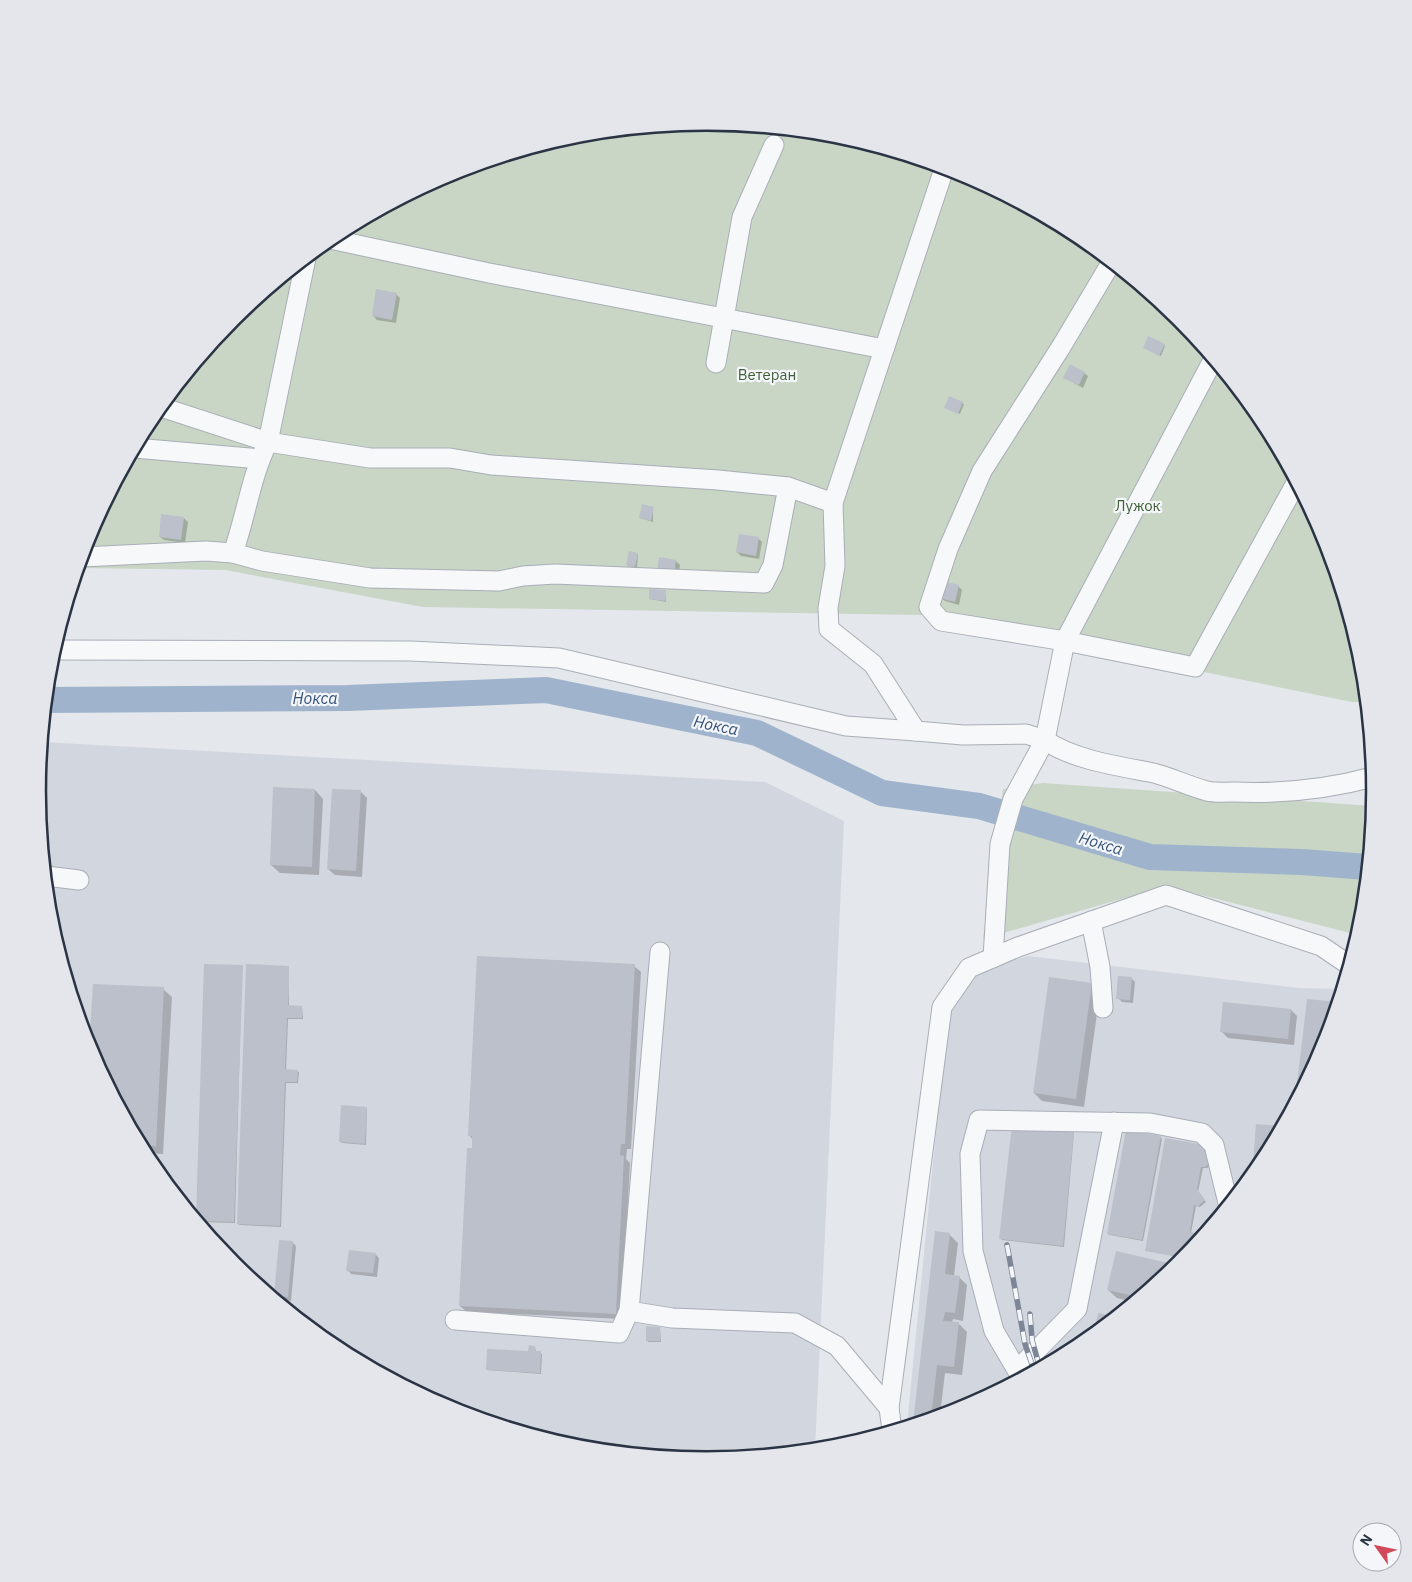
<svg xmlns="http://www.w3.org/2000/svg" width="1412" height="1582" font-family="'IBM Plex Sans',sans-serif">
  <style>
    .built { fill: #d2d6de }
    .green { fill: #c9d6c5 }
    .shadow { fill: #0003 }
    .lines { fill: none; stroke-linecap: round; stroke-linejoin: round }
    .river { stroke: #9fb4cc; stroke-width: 26 }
    .building { fill: #bbc0ca }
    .minor-casing { stroke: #a9aeb7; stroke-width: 21 }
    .minor { stroke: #f7f8fa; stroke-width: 19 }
    .rail-casing { stroke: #7d8696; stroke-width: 5.5 }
    .rail { stroke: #f4f6f9; stroke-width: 4; stroke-dasharray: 11; stroke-linecap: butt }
    .labels { text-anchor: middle; stroke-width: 4.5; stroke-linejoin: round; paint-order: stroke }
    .park-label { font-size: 15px; fill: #3f6138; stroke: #f4f6f9 }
    .water-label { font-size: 16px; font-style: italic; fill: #34527a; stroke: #f4f6f9 }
    .rim { fill: none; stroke: #2b3445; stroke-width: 2.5 }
  </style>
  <rect width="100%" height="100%" fill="#e4e7ec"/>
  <g class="built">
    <polygon points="42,742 765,782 844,821 815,1449 706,1459 575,1447 453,1410 292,1312 233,1263 150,1162 88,1047 50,921 38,791"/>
    <polygon points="1028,956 1299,988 1341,989 1323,1047 1262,1163 1178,1264 1077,1347 962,1409 907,1425 948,1012 973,973"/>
  </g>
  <g class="green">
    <polygon points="706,123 837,135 962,174 1078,235 1179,319 1262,420 1324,535 1362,661 1366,702 1352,702 922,615 423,607 225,570 79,568 89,535 150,419 234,318 335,235 450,173 576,135"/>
    <polygon points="1043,783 1373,806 1362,922 1358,935 1166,886 983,939 1003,789"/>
  </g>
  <g class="shadow">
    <polygon points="396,294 400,298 396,323 377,320 373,316"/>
    <polygon points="1164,345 1165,346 1161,356 1145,348"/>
    <polygon points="1084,373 1088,376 1083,388 1065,378"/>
    <polygon points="962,403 964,404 960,414 946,408"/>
    <polygon points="653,508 653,522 640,518"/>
    <polygon points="184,518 188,522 185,543 164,540 160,537"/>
    <polygon points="759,539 762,542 759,559 741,556 737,552"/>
    <polygon points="638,554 637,568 629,566 627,564"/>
    <polygon points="676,561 680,565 678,579 662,577"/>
    <polygon points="958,586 962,590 959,605 945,601 941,598"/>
    <polygon points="665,592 666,602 650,599"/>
    <polygon points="315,790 323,799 319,875 280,873 271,865"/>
    <polygon points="361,792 367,798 362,877 335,875 328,869"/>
    <polygon points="242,966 235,1223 199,1222 197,1219"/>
    <polygon points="634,966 641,972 631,1149 627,1149 626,1159 630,1163 622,1319 467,1312 460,1306 473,1150 473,1140 469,1135"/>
    <polygon points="288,967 289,1006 302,1007 303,1019 288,1019 286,1071 299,1072 298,1083 286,1083 281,1227 240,1225 238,1224"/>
    <polygon points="1131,978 1135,982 1133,1003 1122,1002 1118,998"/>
    <polygon points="1092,984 1100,992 1084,1107 1042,1101 1034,1093"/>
    <polygon points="163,989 172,997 163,1154 145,1153 91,1051"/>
    <polygon points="1308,1000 1337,1004 1323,1047 1296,1098"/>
    <polygon points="1224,1004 1291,1010 1297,1016 1294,1045 1228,1038 1222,1032"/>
    <polygon points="367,1108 366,1145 342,1143 341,1142"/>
    <polygon points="1074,1133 1064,1247 1002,1240 1001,1239"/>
    <polygon points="1160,1137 1162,1139 1143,1241 1110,1235 1108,1234"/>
    <polygon points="1166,1139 1206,1148 1205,1154 1213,1164 1207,1168 1203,1168 1198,1192 1206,1202 1200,1207 1196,1206 1191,1233 1198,1238 1194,1245 1189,1244 1187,1253 1183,1258 1146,1250"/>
    <polygon points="936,1233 949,1234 958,1243 954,1276 959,1277 967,1285 963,1321 953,1319 952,1323 959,1324 967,1332 962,1375 945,1373 940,1415 914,1423"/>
    <polygon points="292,1242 296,1246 291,1301 279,1300 275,1296"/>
    <polygon points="1117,1252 1176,1266 1133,1302 1117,1298 1108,1290"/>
    <polygon points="375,1254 379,1258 377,1277 351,1274 348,1270"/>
    <polygon points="660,1328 661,1342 648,1342 647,1340"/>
    <polygon points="535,1347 536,1352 542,1354 541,1374 487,1370 530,1352"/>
  </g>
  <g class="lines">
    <polyline class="river" points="47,700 348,698 546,690 757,733 882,793 979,806 1150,857 1302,862 1367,867"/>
  </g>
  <g class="building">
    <polygon points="376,289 397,293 392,320 372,316"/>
    <polygon points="1148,336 1165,344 1159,356 1143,348"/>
    <polygon points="1070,364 1085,372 1079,385 1063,378"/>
    <polygon points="949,396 963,402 958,414 944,408"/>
    <polygon points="642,504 654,507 651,521 639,518"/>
    <polygon points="161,514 184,517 181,540 159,537"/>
    <polygon points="739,534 759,537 756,556 736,552"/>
    <polygon points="629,551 638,553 635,567 626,565"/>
    <polygon points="659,557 676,560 674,575 657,573"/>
    <polygon points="943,581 959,585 955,602 939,598"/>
    <polygon points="649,589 666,590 665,601 649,599"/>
    <polygon points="273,787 315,789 312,867 270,865"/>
    <polygon points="332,789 361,790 356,871 327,869"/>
    <polygon points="477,956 635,964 625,1144 621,1144 620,1155 624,1156 616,1314 459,1306 467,1148 472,1148 472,1136 468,1136"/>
    <polygon points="204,964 243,965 234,1222 198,1221 196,1218"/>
    <polygon points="246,964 289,966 288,1005 302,1006 302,1018 287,1018 285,1069 298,1070 297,1082 285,1082 280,1226 237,1224"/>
    <polygon points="1118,976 1132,977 1130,1000 1116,999"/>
    <polygon points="1049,977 1092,983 1076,1099 1033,1093"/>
    <polygon points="93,984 164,987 156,1146 141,1145 89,1049"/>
    <polygon points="1307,999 1337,1002 1323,1047 1295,1101"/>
    <polygon points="1223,1002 1291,1009 1288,1039 1220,1032"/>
    <polygon points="341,1105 367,1107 365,1144 339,1142"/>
    <polygon points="1256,1124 1281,1126 1262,1163 1252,1175"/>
    <polygon points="1012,1125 1074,1132 1063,1246 999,1239"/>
    <polygon points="1126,1130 1161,1136 1142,1240 1107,1234"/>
    <polygon points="1165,1138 1205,1145 1204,1151 1212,1162 1205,1167 1201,1167 1197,1189 1205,1200 1198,1206 1194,1205 1190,1231 1197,1235 1193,1244 1188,1243 1184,1258 1145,1251"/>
    <polygon points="935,1231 950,1233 945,1274 960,1276 955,1313 945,1312 943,1321 959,1322 954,1367 937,1365 931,1418 913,1423"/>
    <polygon points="279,1240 293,1241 288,1297 274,1296"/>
    <polygon points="349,1250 376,1253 373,1273 346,1271"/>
    <polygon points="1116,1251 1177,1265 1138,1297 1107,1290"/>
    <polygon points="1098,1313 1115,1316 1094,1333"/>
    <polygon points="646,1326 660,1327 660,1341 646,1341"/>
    <polygon points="529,1345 535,1346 535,1351 541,1351 540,1373 486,1370 487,1349 528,1351"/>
  </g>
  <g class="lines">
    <defs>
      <g id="minor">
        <polyline points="942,175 833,503 835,566 828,608 829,629 873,664 916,731 963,735 1026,734 1045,740 1065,641 1213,360"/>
        <polyline points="330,239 489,273 884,349"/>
        <polyline points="1111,263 1061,347 982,471 948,549 929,607 941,621 1065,641 1195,667 1296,483"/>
        <polyline points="716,363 742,217 774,145"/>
        <polyline points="161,407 268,442 370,458 450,458 491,465 718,480 788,487 833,503"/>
        <polyline points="135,448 260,459"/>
        <polyline points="233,553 262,561 370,578 499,581 523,576 555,574 764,583 773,565 788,487"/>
        <path d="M82,557L206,551L233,553C246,516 251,476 268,442L306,258"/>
        <polyline points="54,650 410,651 559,658 846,726 916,731"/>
        <polyline points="46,876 79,880"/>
        <polyline points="1091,921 1100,967 1103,1008"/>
        <polyline points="660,952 629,1311 672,1318 795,1323 837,1346 889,1408 892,1430"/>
        <path d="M993,958L1000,844L1013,799L1045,740C1071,759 1117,766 1149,772C1169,776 1187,786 1207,791C1215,793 1225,792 1234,792C1280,794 1328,789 1373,777"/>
        <polyline points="455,1320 619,1333 629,1311"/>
        <polyline points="1018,1369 1077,1309 1114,1122"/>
        <polyline points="1021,1377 994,1331 973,1251 970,1154 979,1120 1150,1123 1202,1133 1214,1145 1228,1203"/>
        <polyline points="889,1408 942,1007 969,968 1018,947 1166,895 1321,946 1349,965"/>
      </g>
    </defs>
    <use href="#minor" class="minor-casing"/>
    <use href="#minor" class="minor"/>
    <defs>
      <g id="rail">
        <polyline points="1007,1245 1025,1344 1034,1370"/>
        <polyline points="1030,1314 1032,1340 1039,1365"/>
      </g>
    </defs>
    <use href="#rail" class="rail-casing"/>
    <use href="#rail" class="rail"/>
  </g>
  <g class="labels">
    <g class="park-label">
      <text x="767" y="380">Ветеран</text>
      <text x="1138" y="511">Лужок</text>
    </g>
    <g class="water-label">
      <text x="315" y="704">Нокса</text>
      <text transform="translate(716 725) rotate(11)" y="6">Нокса</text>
      <text transform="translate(1101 843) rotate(17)" y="6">Нокса</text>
    </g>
  </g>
  <path d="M0 0H1412V1582H0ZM46 791a660 660 0 1 1 1320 0a660 660 0 1 1-1320 0Z" fill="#e4e6eb" fill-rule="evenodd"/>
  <path class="rim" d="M46 791a660 660 0 1 1 1320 0a660 660 0 1 1-1320 0Z"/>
  <g transform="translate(1377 1547) rotate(303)"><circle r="24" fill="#f4f6f9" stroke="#a4a8b1"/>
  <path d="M0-4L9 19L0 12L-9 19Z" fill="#d1495b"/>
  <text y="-8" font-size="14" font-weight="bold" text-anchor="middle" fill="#2b3445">N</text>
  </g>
</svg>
